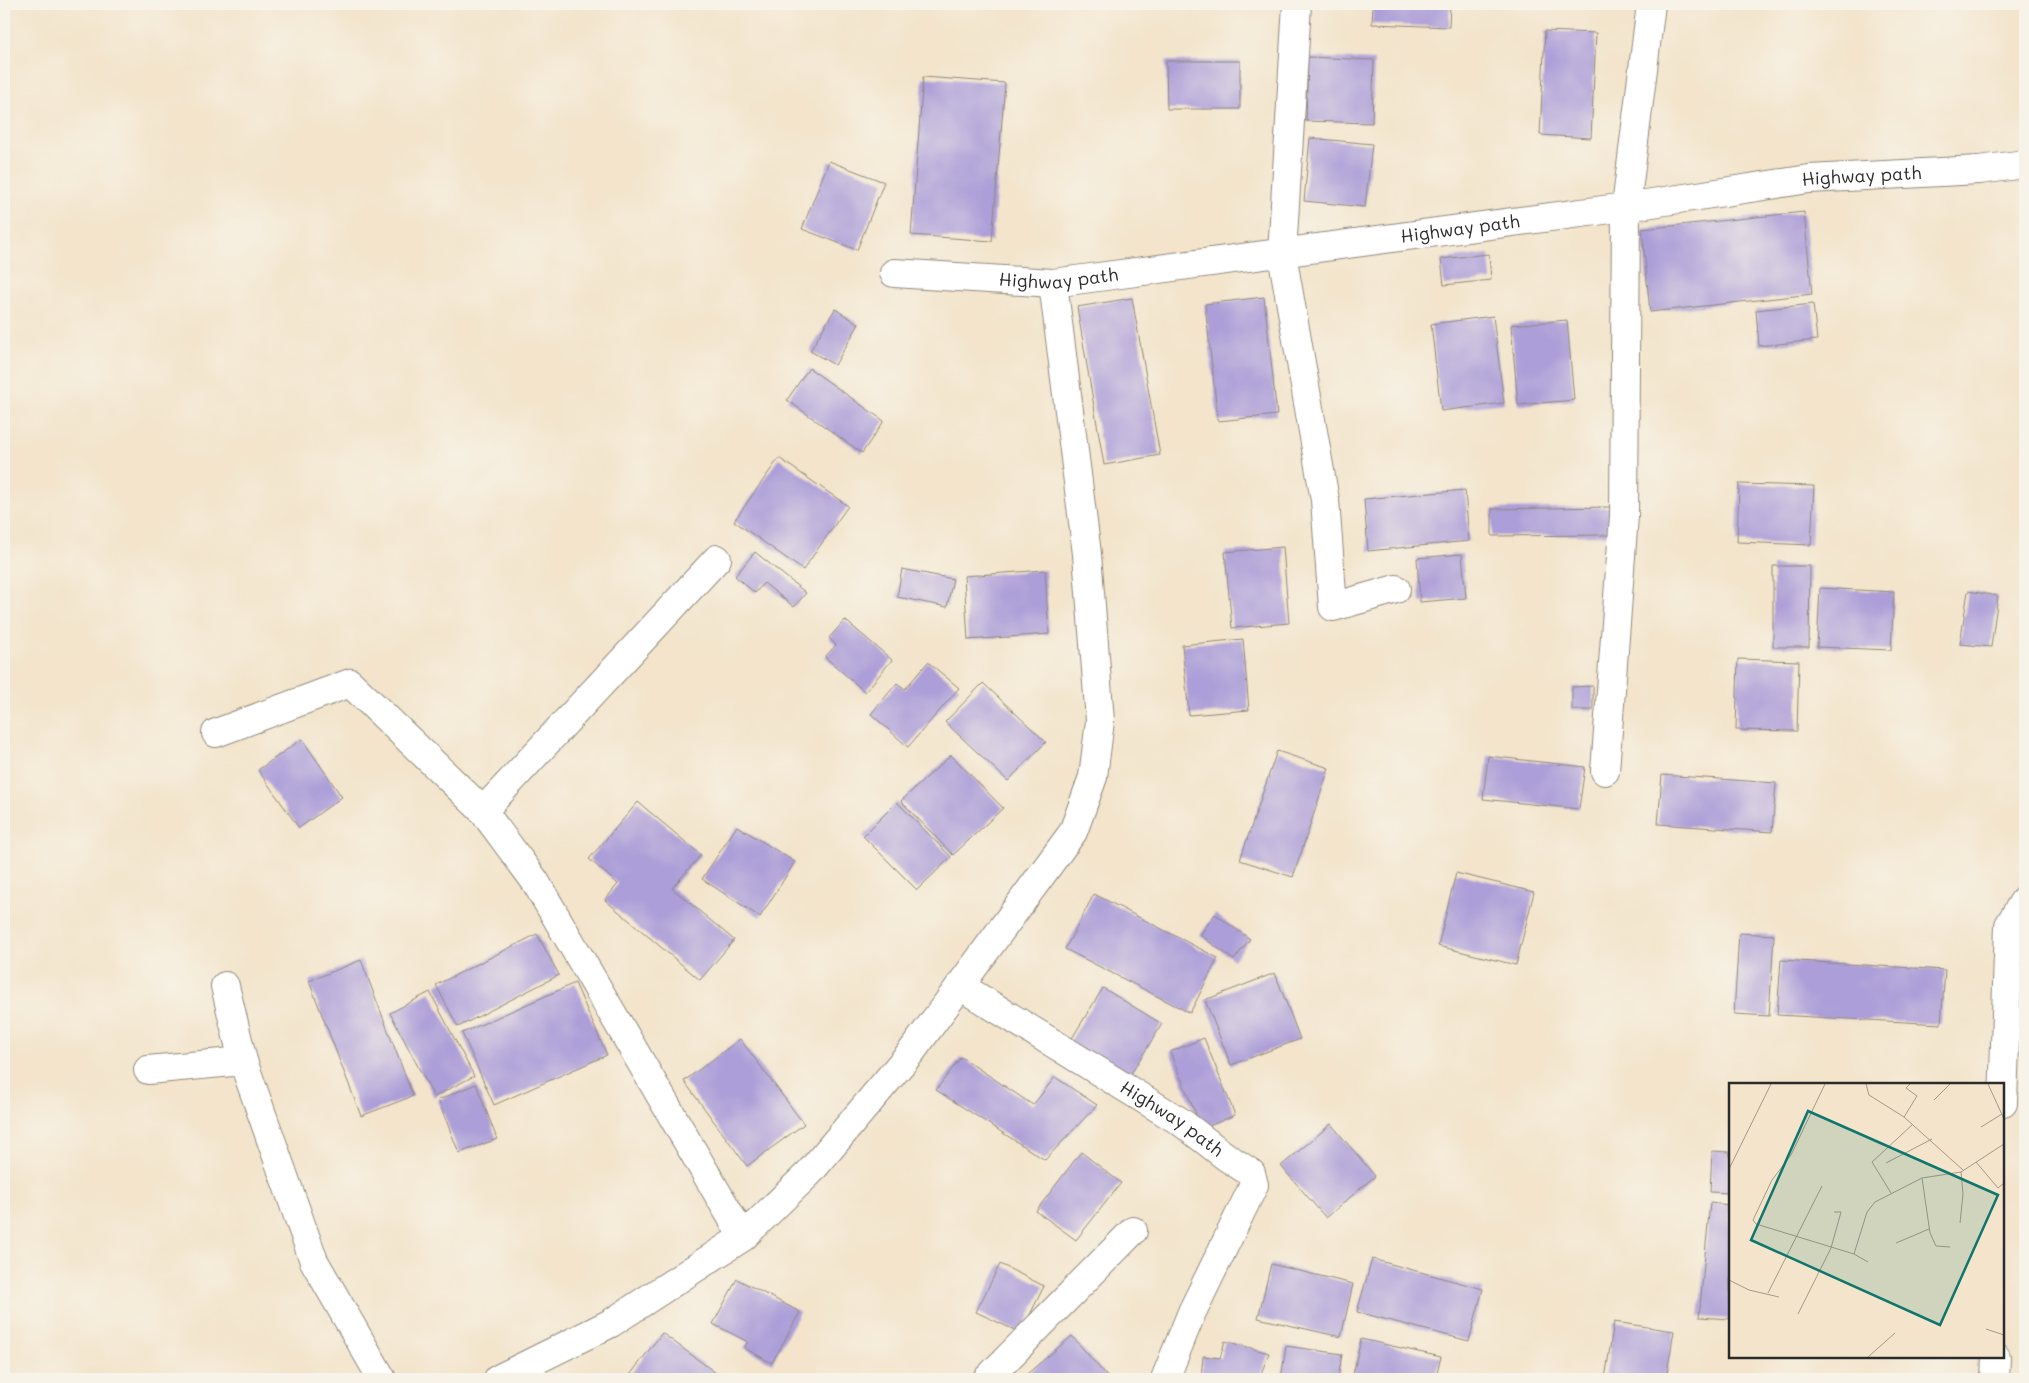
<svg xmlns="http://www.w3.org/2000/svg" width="2029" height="1383" font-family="Mali,sans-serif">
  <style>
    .building { fill: #ac9ed8 }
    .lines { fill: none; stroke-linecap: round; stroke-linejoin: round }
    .minor-casing { stroke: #8f887b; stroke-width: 30 }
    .minor { stroke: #fff; stroke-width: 28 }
    .labels { text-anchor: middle; stroke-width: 4.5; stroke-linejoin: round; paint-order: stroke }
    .street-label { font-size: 18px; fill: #2b2b2b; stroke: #f7f3e8 }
    .inset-road { fill: none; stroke: #a39a8b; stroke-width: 1 }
    .view { fill: #0f766e; fill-opacity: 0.15; stroke: #0f766e; stroke-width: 2.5 }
    .inset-edge { fill: none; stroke: #2b2b2b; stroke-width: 2.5 }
  </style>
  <rect width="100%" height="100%" fill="#f7f3e8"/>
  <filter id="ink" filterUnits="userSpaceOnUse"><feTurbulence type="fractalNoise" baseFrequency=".02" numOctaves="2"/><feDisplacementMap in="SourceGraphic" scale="10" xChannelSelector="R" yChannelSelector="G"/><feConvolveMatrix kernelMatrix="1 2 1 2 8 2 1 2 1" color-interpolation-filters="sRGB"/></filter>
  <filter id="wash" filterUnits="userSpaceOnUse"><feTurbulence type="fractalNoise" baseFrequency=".0096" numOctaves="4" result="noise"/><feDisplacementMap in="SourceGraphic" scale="20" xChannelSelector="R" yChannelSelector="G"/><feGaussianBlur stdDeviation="1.12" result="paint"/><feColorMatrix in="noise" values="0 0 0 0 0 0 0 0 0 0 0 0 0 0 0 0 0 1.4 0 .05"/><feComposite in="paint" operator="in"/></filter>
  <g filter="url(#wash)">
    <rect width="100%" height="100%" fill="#f3e4cb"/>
    <g id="blocks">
      <g class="building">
        <rect x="1098" y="4" width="51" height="2"/>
        <polygon points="1373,4 1450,4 1449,27 1372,24"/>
        <polygon points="1545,31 1596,33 1591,138 1540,135"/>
        <polygon points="1308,57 1374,60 1372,123 1306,121"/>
        <polygon points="1166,61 1240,61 1240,109 1167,109"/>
        <polygon points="923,77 1005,83 992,241 911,235"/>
        <polygon points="1310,138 1372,144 1365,207 1304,201"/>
        <polygon points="829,161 884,182 857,250 802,229"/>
        <polygon points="1804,212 1812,294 1650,312 1642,229"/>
        <polygon points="1489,254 1491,280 1444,285 1441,259"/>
        <polygon points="1264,297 1277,415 1218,421 1205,304"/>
        <polygon points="1132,298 1160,455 1104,465 1077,307"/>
        <polygon points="1813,304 1817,340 1759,346 1756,310"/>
        <polygon points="835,309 859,324 835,365 810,351"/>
        <polygon points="1493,316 1504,403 1441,411 1431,324"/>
        <polygon points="1567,320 1574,400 1518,405 1511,325"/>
        <polygon points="809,368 884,421 862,453 787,400"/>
        <polygon points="779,458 848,506 803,570 734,521"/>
        <polygon points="1739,484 1814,486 1811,545 1737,542"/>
        <polygon points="1465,490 1469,541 1368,551 1364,499"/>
        <polygon points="1610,507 1610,535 1492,536 1492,509"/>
        <polygon points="1283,547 1289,623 1232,628 1225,552"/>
        <polygon points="755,552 806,593 794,607 764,583 755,593 735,576"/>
        <polygon points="1462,554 1466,598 1420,602 1417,558"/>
        <polygon points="1773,566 1810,566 1809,647 1773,647"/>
        <polygon points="902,569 953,579 947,607 897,597"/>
        <polygon points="1045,570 1049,634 968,640 964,576"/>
        <polygon points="1820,588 1894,592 1891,650 1817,647"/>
        <polygon points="1968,591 1998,596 1991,647 1960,644"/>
        <polygon points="845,620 892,660 865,692 825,657 836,645 829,638"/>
        <polygon points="1243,639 1249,710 1189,715 1182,645"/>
        <polygon points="1738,659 1799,661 1797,731 1736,730"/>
        <polygon points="928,662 959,688 908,747 871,714 897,683 905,689"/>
        <polygon points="983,683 1046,742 1008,781 945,722"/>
        <polygon points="1593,686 1593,710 1572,710 1572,687"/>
        <polygon points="302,739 342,797 299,828 258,770"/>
        <polygon points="1277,751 1329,768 1293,877 1240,860"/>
        <polygon points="951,755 1003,808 953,855 901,801"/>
        <polygon points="1488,756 1585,767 1579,809 1483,799"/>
        <polygon points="1662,775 1776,783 1772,832 1658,824"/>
        <polygon points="638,802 701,855 672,888 734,940 700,980 605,900 618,884 589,859"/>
        <polygon points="897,802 951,857 917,890 863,836"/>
        <polygon points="737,826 795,862 760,917 702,879"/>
        <polygon points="1456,873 1534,892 1516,965 1438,946"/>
        <polygon points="1094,894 1218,958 1190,1013 1065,949"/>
        <polygon points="1215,914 1250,939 1234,960 1200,935"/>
        <polygon points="1739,933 1774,935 1769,1016 1734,1014"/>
        <polygon points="537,934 559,975 458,1027 436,985"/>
        <polygon points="361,960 413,1096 361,1116 309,981"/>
        <polygon points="1781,960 1945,970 1941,1024 1777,1015"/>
        <polygon points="1275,973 1300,1039 1231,1065 1205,1000"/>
        <polygon points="575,983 607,1055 494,1105 462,1033"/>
        <polygon points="1103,988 1162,1024 1127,1080 1069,1043"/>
        <polygon points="430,992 474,1076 434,1097 390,1013"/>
        <polygon points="1204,1038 1235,1115 1202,1129 1170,1052"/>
        <polygon points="740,1039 804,1124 747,1166 684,1081"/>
        <polygon points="961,1057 1033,1105 1055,1077 1097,1105 1045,1160 936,1090"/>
        <polygon points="476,1084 497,1139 459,1153 438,1100"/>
        <polygon points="1331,1124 1375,1176 1326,1218 1281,1166"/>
        <polygon points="1712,1151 1730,1152 1730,1193 1710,1192"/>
        <polygon points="1081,1152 1121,1183 1076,1240 1036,1211"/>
        <polygon points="1710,1203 1730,1205 1730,1319 1699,1317"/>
        <polygon points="1372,1259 1483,1289 1469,1341 1357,1312"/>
        <polygon points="1000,1264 1044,1286 1021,1333 976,1312"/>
        <polygon points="1271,1264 1353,1284 1341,1337 1258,1318"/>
        <polygon points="737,1279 800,1312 772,1363 744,1348 748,1342 713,1324"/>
        <polygon points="1614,1322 1674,1331 1666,1379 1605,1379"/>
        <polygon points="662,1333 724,1379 627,1379"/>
        <polygon points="1072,1336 1109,1379 1021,1379"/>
        <polygon points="1361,1339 1441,1357 1435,1379 1352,1379"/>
        <polygon points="1225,1341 1269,1353 1259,1379 1201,1379 1203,1356 1220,1358"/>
        <polygon points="1286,1346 1342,1354 1338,1379 1281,1379"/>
      </g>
    </g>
  </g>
  <g filter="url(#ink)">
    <use href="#blocks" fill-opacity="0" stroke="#8f887b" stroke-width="1"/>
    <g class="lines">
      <defs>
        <g id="minor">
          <polyline points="1297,4 1282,254 1325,500 1333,607 1396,589"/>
          <path id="s1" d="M894,273L1053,283L1626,207L1809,179L1979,170L2025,164"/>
          <polyline points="216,733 350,683 483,811 535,881 743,1237"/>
          <polyline points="1605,771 1624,516 1626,207 1651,4"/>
          <polyline points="483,811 717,559"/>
          <polyline points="225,986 243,1061 314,1261 382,1379"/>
          <path id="s2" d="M960,986L1181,1122L1225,1156L1251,1173L1254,1185L1192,1312L1165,1379"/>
          <polyline points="148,1070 243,1061"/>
          <polyline points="2003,1103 2009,925 2025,899"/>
          <polyline points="498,1379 611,1323 743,1237 810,1172 912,1051 1073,832 1093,777 1100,721 1087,554 1053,283"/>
          <polyline points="987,1379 1133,1231"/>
          <polyline points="1995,1379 1996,1357"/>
        </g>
      </defs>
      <use href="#minor" class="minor-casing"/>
      <use href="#minor" class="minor"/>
    </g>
  </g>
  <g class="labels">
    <g class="street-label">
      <text dy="6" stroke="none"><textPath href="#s1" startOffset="975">Highway path</textPath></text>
      <text dy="6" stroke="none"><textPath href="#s1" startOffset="570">Highway path</textPath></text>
      <text dy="6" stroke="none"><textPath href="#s1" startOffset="165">Highway path</textPath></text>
      <text dy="6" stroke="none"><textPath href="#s2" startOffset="250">Highway path</textPath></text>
    </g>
  </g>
  <g transform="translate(1729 1083)">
    <rect width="275" height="275" fill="#f3e4cb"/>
    <path class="inset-road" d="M96,1L62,72L43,97L24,137L27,141L125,171L139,179M137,1L140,12L175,34L234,87M259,1L275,36M205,17L221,1M175,34L188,13L177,5L181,1M252,44L273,31M247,79L269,105L275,100M157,80L203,56M0,86L42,1M193,95L201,150L207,163L221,164M162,110L143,79L183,42M231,140L234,111L232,89M167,160L200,146M125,171L138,129L146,119L193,95L232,89L275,61M0,197L20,207L50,214M39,210L93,103M69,231L102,165L112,129H105M257,246L275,252M139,274L166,250"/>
    <path class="view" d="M79,28L269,112L211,242L22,157Z"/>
    <rect width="275" height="275" class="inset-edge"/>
  </g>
  <rect width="2029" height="1383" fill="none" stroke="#f7f3e8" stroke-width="20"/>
</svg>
